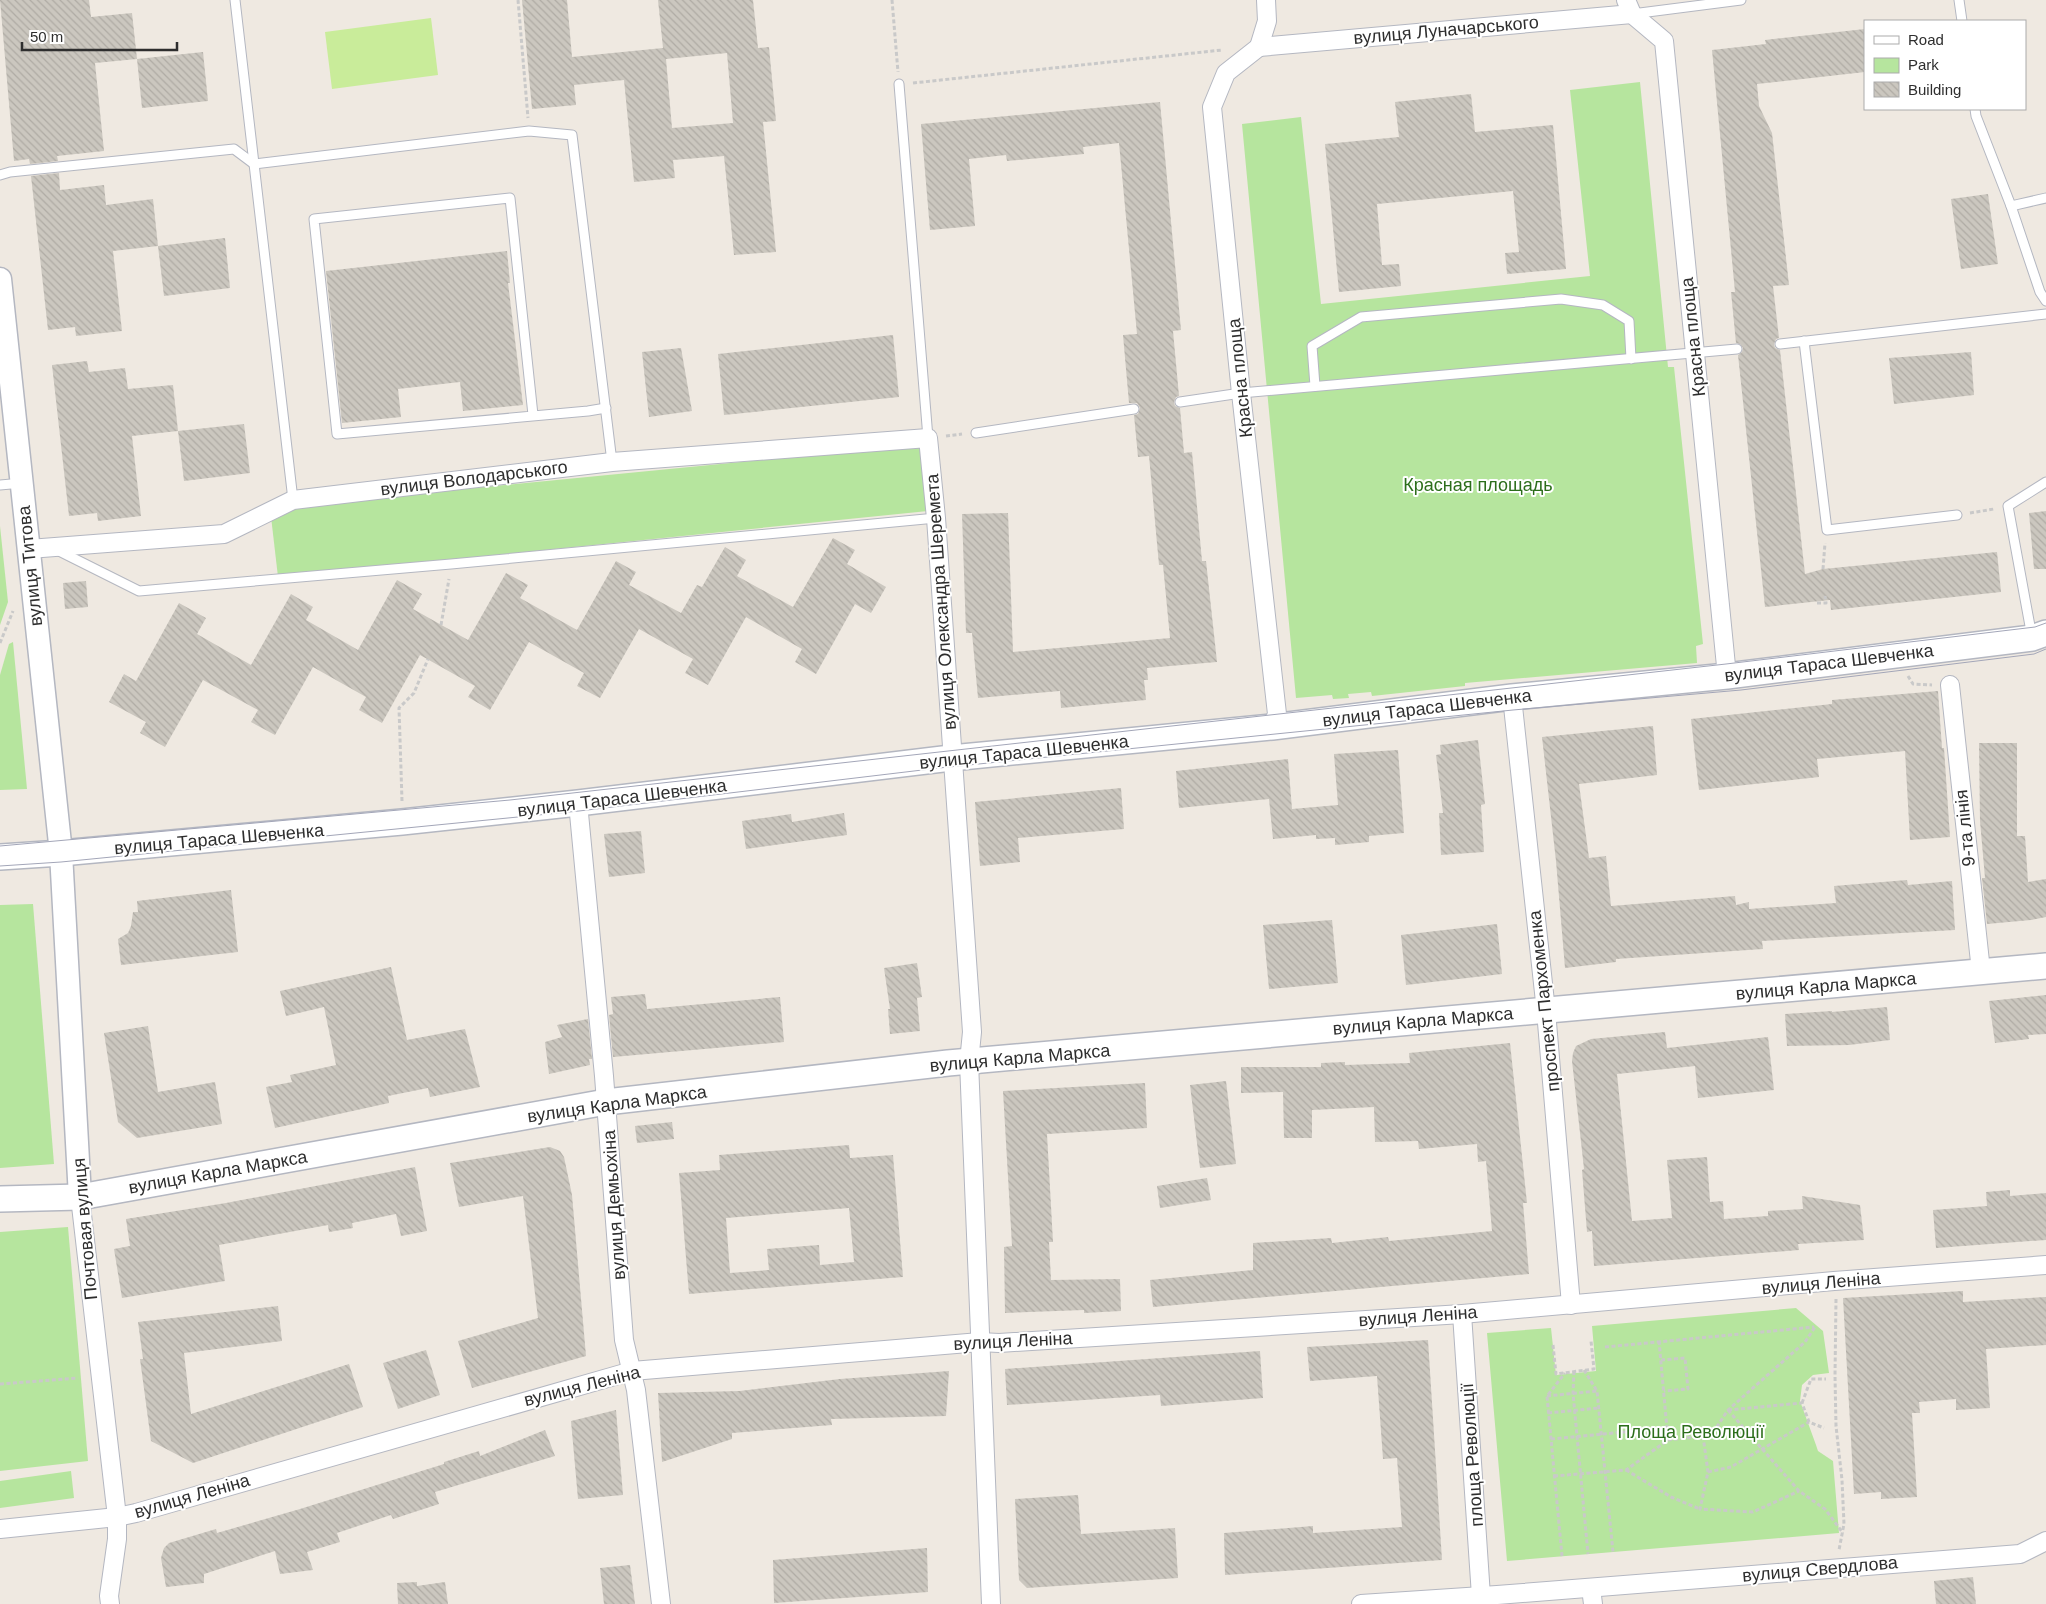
<svg xmlns="http://www.w3.org/2000/svg" width="2046" height="1604" font-family="Arial,sans-serif">
  <style>
    .green { fill: #b6e59e }
    .pitch { fill: #c9ec9a }
    .building { fill: url(#building-back-hatch); fill-rule: evenodd }
    .lines { fill: none; stroke-linecap: round; stroke-linejoin: round }
    .service-casing { stroke: #b4b7c1; stroke-width: 11 }
    .minor-casing { stroke: #b4b7c1; stroke-width: 20 }
    .tertiary-casing { stroke: #b4b7c1; stroke-width: 25 }
    .secondary-casing { stroke: #b4b7c1; stroke-width: 28 }
    .path { stroke: #c9c9c9; stroke-width: 3; stroke-dasharray: 4 2.5; stroke-linecap: butt }
    .service { stroke: #fff; stroke-width: 9 }
    .minor { stroke: #fff; stroke-width: 18 }
    .tertiary { stroke: #fff; stroke-width: 22 }
    .secondary { stroke: #fff; stroke-width: 25 }
    .tram { stroke: #a3a6b8; stroke-width: 1 }
    .labels { text-anchor: middle; stroke-width: 4; stroke-linejoin: round; paint-order: stroke }
    .street-label { font-size: 18px; fill: #2e2e2e; stroke: #fff }
    .park-label { font-size: 18px; fill: #2c6e1b; stroke: #fff }
  </style>
  <defs>
    <pattern id="building-back-hatch" width="6" height="6" patternUnits="userSpaceOnUse" patternTransform="scale(1.25)"><rect width="6" height="6" fill="#cbc7bf"/><path d="M-1 5l2 2M0 0l6 6M5-1l2 2" fill="none" stroke="#afaba4"/></pattern>
  </defs>
  <rect width="100%" height="100%" fill="#efe9e1"/>
  <g class="green">
    <polygon points="1640,82 1668,367 1674,367 1703,644 1696,646 1697,663 1465,683 1465,686 1372,696 1371,692 1348,694 1349,698 1333,699 1332,695 1296,698 1242,124 1301,117 1321,304 1590,276 1570,90"/>
    <polygon points="924,444 928,511 278,577 270,508"/>
    <polygon points="0,526 8,602 0,625"/>
    <polygon points="13,642 27,789 0,790 0,675 9,644"/>
    <polygon points="33,904 54,1164 0,1168 0,905"/>
    <polygon points="68,1227 88,1461 0,1471 0,1232"/>
    <polygon points="1796,1308 1823,1331 1829,1373 1813,1375 1802,1385 1800,1401 1816,1445 1818,1451 1833,1461 1839,1533 1507,1561 1487,1333 1551,1328 1556,1375 1596,1371 1592,1326"/>
    <polygon points="71,1471 74,1498 0,1508 0,1481"/>
  </g>
  <polygon class="pitch" points="431,18 438,75 332,89 325,32"/>
  <g class="building">
    <polygon points="0,0 89,0 91,17 132,13 137,59 95,63 104,151 57,156 58,161 30,164 29,159 14,161"/>
    <path d="M522,0H567L572,57L663,48L658,0H753L758,48L769,47L776,121L763,122L776,252L734,255L724,156L673,160L675,178L634,182L624,80L574,85L576,105L532,109ZM727,53L733,123L672,128L666,59Z"/>
    <polygon points="1865,29 1865,72 1757,84 1759,106 1772,133 1789,285 1773,286 1779,338 1776,339 1774,344 1775,348 1780,350 1805,574 1823,569 1997,552 2001,592 1831,610 1830,600 1765,607 1738,355 1742,352 1743,348 1740,344 1736,343 1731,292 1735,292 1712,50 1766,44 1765,40"/>
    <polygon points="203,52 208,101 142,108 137,59"/>
    <polygon points="1471,94 1475,132 1553,125 1566,269 1507,274 1505,253 1519,252 1513,191 1377,204 1382,265 1399,264 1401,286 1339,292 1325,144 1399,137 1395,102"/>
    <polygon points="1160,102 1181,330 1173,331 1179,396 1176,397 1174,402 1175,406 1180,408 1184,453 1192,452 1202,561 1206,561 1217,662 1147,668 1148,680 1144,680 1146,700 1061,708 1060,691 978,698 972,633 966,633 962,514 1008,513 1013,652 1170,638 1163,565 1159,565 1149,456 1138,457 1134,415 1138,414 1140,408 1137,403 1129,403 1123,335 1137,334 1119,143 1083,147 1084,154 1007,161 1006,155 969,159 975,226 930,230 921,124"/>
    <polygon points="59,173 60,190 104,185 106,205 153,199 158,246 113,251 122,331 76,336 75,327 48,330 31,176"/>
    <polygon points="1988,194 1998,264 1961,269 1951,199"/>
    <polygon points="225,238 230,288 164,296 158,246"/>
    <polygon points="507,251 510,283 508,283 523,405 463,411 460,382 398,389 401,417 342,423 326,271"/>
    <polygon points="893,335 899,397 724,415 718,354"/>
    <polygon points="681,348 692,411 649,417 642,352"/>
    <polygon points="1971,352 1974,395 1894,404 1889,358"/>
    <polygon points="87,361 89,372 125,368 128,389 173,385 178,431 132,436 141,516 98,521 97,513 69,516 52,365"/>
    <polygon points="244,424 250,473 184,481 178,431"/>
    <polygon points="2046,511 2046,569 2034,569 2029,513"/>
    <polygon points="833,538 855,550 847,564 886,587 871,613 855,604 816,674 795,662 802,649 746,617 708,685 685,673 693,659 639,629 600,698 577,686 584,673 529,642 490,710 468,697 475,686 420,655 382,723 359,710 366,697 313,667 275,735 251,722 258,710 203,680 165,747 140,733 146,722 109,702 124,674 136,681 179,603 206,618 197,634 251,665 291,594 313,607 306,620 358,650 397,580 422,594 413,609 468,640 506,573 528,585 520,598 577,630 616,561 636,572 629,585 681,613 697,585 702,587 725,547 746,560 737,576 793,607"/>
    <polygon points="86,581 88,607 65,609 63,583"/>
    <polygon points="1938,691 1942,748 1944,748 1950,837 1910,840 1905,751 1817,759 1819,777 1699,790 1691,719 1832,704 1832,700"/>
    <polygon points="1653,726 1657,775 1579,784 1589,858 1606,856 1611,906 1735,896 1736,905 1749,902 1749,909 1836,903 1834,886 1907,880 1908,885 1952,881 1955,930 1762,941 1763,949 1616,959 1616,962 1565,968 1556,861 1542,737"/>
    <polygon points="1478,740 1485,804 1481,805 1484,852 1441,855 1439,813 1443,813 1436,755 1441,754 1440,745"/>
    <polygon points="1979,743 2017,743 2017,836 2025,836 2028,882 2046,879 2046,917 2031,920 1987,924 1982,878 1985,878 1980,821"/>
    <polygon points="1398,750 1404,833 1369,836 1369,842 1335,845 1335,838 1316,839 1316,835 1273,839 1269,799 1179,808 1176,771 1288,759 1292,809 1338,805 1334,754"/>
    <polygon points="1121,788 1124,829 1018,838 1020,862 980,866 975,802"/>
    <polygon points="844,813 847,835 746,849 742,821 791,814 792,822"/>
    <polygon points="641,831 645,873 609,877 604,834"/>
    <polygon points="231,890 238,952 121,965 118,939 128,933 131,926 133,912 138,912 137,901"/>
    <polygon points="1332,920 1338,983 1269,989 1263,925"/>
    <polygon points="1497,924 1502,974 1406,985 1401,935"/>
    <polygon points="917,963 922,997 917,998 920,1031 890,1034 888,1009 890,1009 884,968"/>
    <polygon points="391,967 407,1040 465,1029 480,1087 430,1097 428,1088 388,1096 389,1103 275,1128 266,1087 292,1082 290,1075 336,1065 324,1007 286,1016 280,991"/>
    <polygon points="645,994 647,1009 780,997 784,1042 613,1057 609,1015 613,1014 611,997"/>
    <polygon points="2046,995 2046,1034 2028,1035 2029,1039 1995,1043 1989,1001"/>
    <polygon points="1887,1007 1890,1040 1849,1045 1787,1046 1785,1014 1832,1011 1832,1012"/>
    <polygon points="588,1019 592,1059 589,1059 590,1065 549,1074 545,1042 562,1037 557,1025"/>
    <polygon points="148,1026 158,1092 215,1082 222,1124 137,1138 118,1122 104,1033"/>
    <polygon points="1665,1032 1667,1048 1768,1037 1774,1090 1698,1098 1695,1066 1617,1074 1632,1221 1672,1218 1667,1160 1707,1157 1710,1202 1723,1201 1724,1219 1768,1216 1768,1211 1803,1209 1802,1196 1860,1205 1864,1240 1798,1244 1799,1250 1594,1266 1592,1231 1587,1232 1582,1170 1584,1169 1572,1061 1573,1053 1576,1046 1591,1039"/>
    <polygon points="1510,1043 1527,1203 1523,1203 1529,1274 1153,1307 1150,1280 1253,1270 1253,1243 1331,1238 1332,1243 1388,1237 1389,1241 1492,1231 1486,1161 1478,1162 1477,1144 1419,1149 1418,1141 1375,1142 1374,1107 1312,1110 1312,1138 1284,1138 1283,1092 1241,1093 1241,1067 1321,1067 1321,1063 1345,1062 1345,1065 1410,1063 1409,1053"/>
    <polygon points="1226,1081 1236,1164 1200,1168 1190,1085"/>
    <polygon points="1145,1083 1147,1128 1047,1134 1053,1242 1049,1242 1051,1280 1120,1279 1121,1311 1084,1313 1084,1310 1005,1313 1004,1247 1012,1246 1003,1091"/>
    <polygon points="672,1122 674,1139 637,1143 635,1126"/>
    <path d="M849,1145L850,1158L893,1155L903,1277L689,1294L679,1173L720,1170L719,1155ZM849,1208L854,1262L820,1265L819,1245L767,1249L769,1270L730,1273L726,1218Z"/>
    <polygon points="550,1147 560,1151 564,1157 572,1195 586,1356 472,1388 458,1341 538,1318 523,1196 459,1207 450,1163"/>
    <polygon points="415,1167 427,1231 401,1236 396,1214 352,1223 353,1228 329,1232 328,1225 219,1245 225,1281 122,1298 114,1249 130,1246 126,1219 226,1203"/>
    <polygon points="1207,1178 1211,1200 1160,1208 1157,1186"/>
    <polygon points="2010,1190 2010,1196 2046,1193 2046,1240 1936,1248 1933,1210 1987,1206 1986,1192"/>
    <polygon points="1963,1291 1963,1302 2046,1297 2046,1345 1986,1349 1990,1408 1956,1410 1956,1399 1919,1402 1920,1413 1912,1413 1917,1497 1881,1499 1881,1492 1854,1494 1843,1298"/>
    <polygon points="278,1306 282,1341 184,1353 191,1414 349,1364 363,1407 193,1463 151,1441 140,1359 143,1359 138,1322"/>
    <polygon points="1428,1340 1442,1560 1225,1575 1224,1533 1313,1526 1313,1533 1402,1527 1397,1458 1383,1459 1377,1376 1310,1381 1307,1347"/>
    <polygon points="426,1350 440,1395 398,1409 383,1363"/>
    <polygon points="1260,1351 1263,1398 1161,1406 1160,1395 1007,1405 1005,1369"/>
    <polygon points="949,1371 946,1416 831,1419 832,1425 732,1433 732,1439 662,1462 658,1393 740,1391 840,1379"/>
    <polygon points="616,1410 623,1495 578,1499 571,1421"/>
    <polygon points="545,1430 555,1456 435,1492 439,1504 393,1519 391,1515 337,1533 340,1542 307,1552 313,1570 280,1574 275,1551 204,1574 204,1583 166,1587 161,1558 164,1548 169,1543 216,1529 217,1533 300,1509 444,1464 444,1462 479,1451 480,1456"/>
    <polygon points="1078,1495 1081,1534 1175,1528 1178,1578 1027,1588 1019,1580 1015,1499"/>
    <polygon points="927,1548 928,1592 774,1603 773,1560"/>
    <polygon points="630,1565 635,1604 604,1604 600,1568"/>
    <polygon points="1973,1577 1976,1604 1936,1604 1934,1581"/>
    <polygon points="417,1582 417,1586 445,1582 448,1604 398,1604 397,1583"/>
  </g>
  <g class="lines">
    <defs>
      <g id="service">
        <polyline points="235,0 293,500"/>
        <polyline points="1959,0 1962,21"/>
        <polyline points="1632,14 1741,0"/>
        <polyline points="899,84 928,438"/>
        <polyline points="1975,109 1976,116 2011,206 2040,292 2046,301"/>
        <polyline points="0,175 10,172 234,149 254,164 529,131 572,135 612,462"/>
        <polyline points="2011,206 2046,198"/>
        <polyline points="1804,341 1827,530 1957,515"/>
        <polyline points="1780,344 2046,314"/>
        <polyline points="1315,386 1312,346 1361,317 1561,299 1603,305 1629,321 1631,359"/>
        <polyline points="1180,402 1241,393 1737,349"/>
        <polyline points="533,415 510,198 314,219 337,434 588,411 606,408"/>
        <polyline points="976,433 1134,409"/>
        <polyline points="0,485 22,483"/>
        <polyline points="57,550 139,591 451,564 936,518"/>
        <polyline points="2032,637 2008,506 2046,482"/>
      </g>
      <g id="minor">
        <polyline points="1626,0 1632,14 1664,41 1727,676"/>
        <polyline points="1259,47 1226,73 1212,107 1241,393 1277,714 1272,727"/>
        <polyline points="1259,47 1632,14"/>
        <polyline points="1259,47 1267,21 1266,0"/>
        <polyline points="29,549 224,534 293,500 612,462 928,438 936,518 972,1032 969,1062 991,1604"/>
        <polyline points="1950,685 1981,971"/>
        <polyline points="1512,697 1546,1011 1571,1305"/>
        <polyline points="578,803 604,1076 624,1340 636,1390 661,1604"/>
        <polyline points="80,1197 117,1517 117,1539 109,1596 110,1604"/>
        <polyline points="1462,1314 1481,1596"/>
        <polyline points="0,1529 117,1517 136,1513 632,1371 980,1342 999,1343 1462,1314 1834,1281 2046,1265"/>
        <polyline points="1591,1588 1593,1604"/>
        <polyline points="1361,1604 1497,1595 2020,1554 2046,1541"/>
      </g>
      <polyline id="tertiary" points="0,279 61,853 80,1197"/>
      <g id="secondary">
        <polyline points="0,857 61,853 402,822 578,803 951,758 1272,727 1512,697 1727,676 2032,638 2046,633"/>
        <polyline points="0,1199 80,1197 606,1102 948,1063 2046,966"/>
      </g>
    </defs>
    <use href="#service" class="service-casing"/>
    <use href="#minor" class="minor-casing"/>
    <use href="#tertiary" class="tertiary-casing"/>
    <use href="#secondary" class="secondary-casing"/>
    <g class="path">
      <polyline points="518,0 528,118"/>
      <polyline points="892,0 898,72"/>
      <polyline points="913,83 1222,50"/>
      <polyline points="946,436 962,434"/>
      <polyline points="1970,513 1994,509"/>
      <polyline points="1823,569 1825,543"/>
      <polyline points="1817,603 1826,603 1825,596"/>
      <polyline points="441,625 449,579"/>
      <polyline points="0,643 13,611"/>
      <polyline points="1908,676 1913,684 1932,685"/>
      <polyline points="402,801 399,708 414,693 428,659"/>
      <polyline points="1836,1299 1835,1376 1836,1426 1842,1480 1844,1524 1839,1550"/>
      <polyline points="1659,1341 1668,1440"/>
      <polyline points="1553,1345 1556,1374 1594,1369 1591,1341"/>
      <polyline points="1605,1347 1814,1327"/>
      <polyline points="1661,1360 1685,1358 1688,1389 1664,1391"/>
      <polyline points="1584,1370 1597,1391 1613,1552"/>
      <polyline points="1574,1371 1573,1393 1588,1554"/>
      <polyline points="0,1384 78,1378"/>
      <polyline points="1547,1396 1597,1391"/>
      <polyline points="1802,1403 1811,1379 1826,1379"/>
      <polyline points="1728,1410 1799,1491 1825,1509 1843,1533"/>
      <polyline points="1728,1410 1802,1403 1809,1422 1824,1428"/>
      <polyline points="1548,1413 1599,1408"/>
      <polyline points="1703,1436 1708,1472 1700,1509 1753,1512 1799,1491"/>
      <polyline points="1551,1439 1667,1428"/>
      <polyline points="1626,1470 1671,1497 1700,1509"/>
      <polyline points="1708,1472 1731,1467 1809,1422"/>
      <polyline points="1554,1476 1626,1470 1668,1440 1703,1436 1716,1428 1728,1410 1805,1342 1815,1327"/>
      <polyline points="1562,1556 1547,1396 1565,1373"/>
    </g>
    <use href="#service" class="service"/>
    <use href="#minor" class="minor"/>
    <use href="#tertiary" class="tertiary"/>
    <use href="#secondary" class="secondary"/>
    <g class="tram">
      <polyline points="0,846 510,800 1726,664 2035,627 2046,623"/>
      <polyline points="0,866 61,862 579,811 939,768 1513,710 1741,690 2034,654 2046,649"/>
    </g>
  </g>
  <g class="labels">
    <g class="street-label">
      <text transform="translate(1446 30) rotate(-5)" y="6">вулиця Луначарського</text>
      <text transform="translate(1693 337) rotate(-96)" y="6">Красна площа</text>
      <text transform="translate(1240 378) rotate(-96)" y="6">Красна площа</text>
      <text transform="translate(474 478) rotate(-7)" y="6">вулиця Володарського</text>
      <text transform="translate(30 566) rotate(-96)" y="6">вулиця Титова</text>
      <text transform="translate(941 602) rotate(-94)" y="6">вулиця Олександра Шеремета</text>
      <text transform="translate(1829 663) rotate(-7)" y="6">вулиця Тараса Шевченка</text>
      <text transform="translate(1427 708) rotate(-7)" y="6">вулиця Тараса Шевченка</text>
      <text transform="translate(1024 752) rotate(-6)" y="6">вулиця Тараса Шевченка</text>
      <text transform="translate(622 798) rotate(-7)" y="6">вулиця Тараса Шевченка</text>
      <text transform="translate(1965 828) rotate(-96)" y="6">9-та лінія</text>
      <text transform="translate(219 839) rotate(-5)" y="6">вулиця Тараса Шевченка</text>
      <text transform="translate(1826 986) rotate(-5)" y="6">вулиця Карла Маркса</text>
      <text transform="translate(1544 1001) rotate(-96)" y="6">проспект Пархоменка</text>
      <text transform="translate(1423 1021) rotate(-5)" y="6">вулиця Карла Маркса</text>
      <text transform="translate(1020 1058) rotate(-5)" y="6">вулиця Карла Маркса</text>
      <text transform="translate(617 1104) rotate(-8)" y="6">вулиця Карла Маркса</text>
      <text transform="translate(218 1172) rotate(-10)" y="6">вулиця Карла Маркса</text>
      <text transform="translate(614 1205) rotate(-94)" y="6">вулиця Демьохіна</text>
      <text transform="translate(85 1229) rotate(-95)" y="6">Почтовая вулиця</text>
      <text transform="translate(1821 1283) rotate(-5)" y="6">вулиця Леніна</text>
      <text transform="translate(1418 1316) rotate(-4)" y="6">вулиця Леніна</text>
      <text transform="translate(1013 1341) rotate(-3)" y="6">вулиця Леніна</text>
      <text transform="translate(582 1386) rotate(-14)" y="6">вулиця Леніна</text>
      <text transform="translate(1472 1455) rotate(-94)" y="6">площа Революції</text>
      <text transform="translate(192 1496) rotate(-16)" y="6">вулиця Леніна</text>
      <text transform="translate(1820 1569) rotate(-5)" y="6">вулиця Свердлова</text>
    </g>
    <g class="park-label">
      <text x="1478" y="491">Красная площадь</text>
      <text x="1691" y="1438">Площа Революції</text>
    </g>
  </g>
  <rect x="1864" y="20" width="162" height="90" fill="#ffffff" stroke="#ababab"/>
  <rect x="1874" y="36" width="25" height="8" fill="#ffffff" stroke="#ababab"/>
  <text x="1908" y="45" font-size="15" fill="#2e2e2e">Road</text>
  <rect x="1874" y="58" width="25" height="15" fill="#b6e59e" stroke="#ababab"/>
  <text x="1908" y="70" font-size="15" fill="#2e2e2e">Park</text>
  <rect x="1874" y="82" width="25" height="15" fill="url(#building-back-hatch)" stroke="#ababab"/>
  <text x="1908" y="95" font-size="15" fill="#2e2e2e">Building</text>
  <path d="M22 42v8h155v-8" fill="none" stroke="#2e2e2e" stroke-width="2.5"/>
  <text x="30" y="42" font-size="15" fill="#2e2e2e" stroke="#ffffff" stroke-width="4" paint-order="stroke">50 m</text>
</svg>
